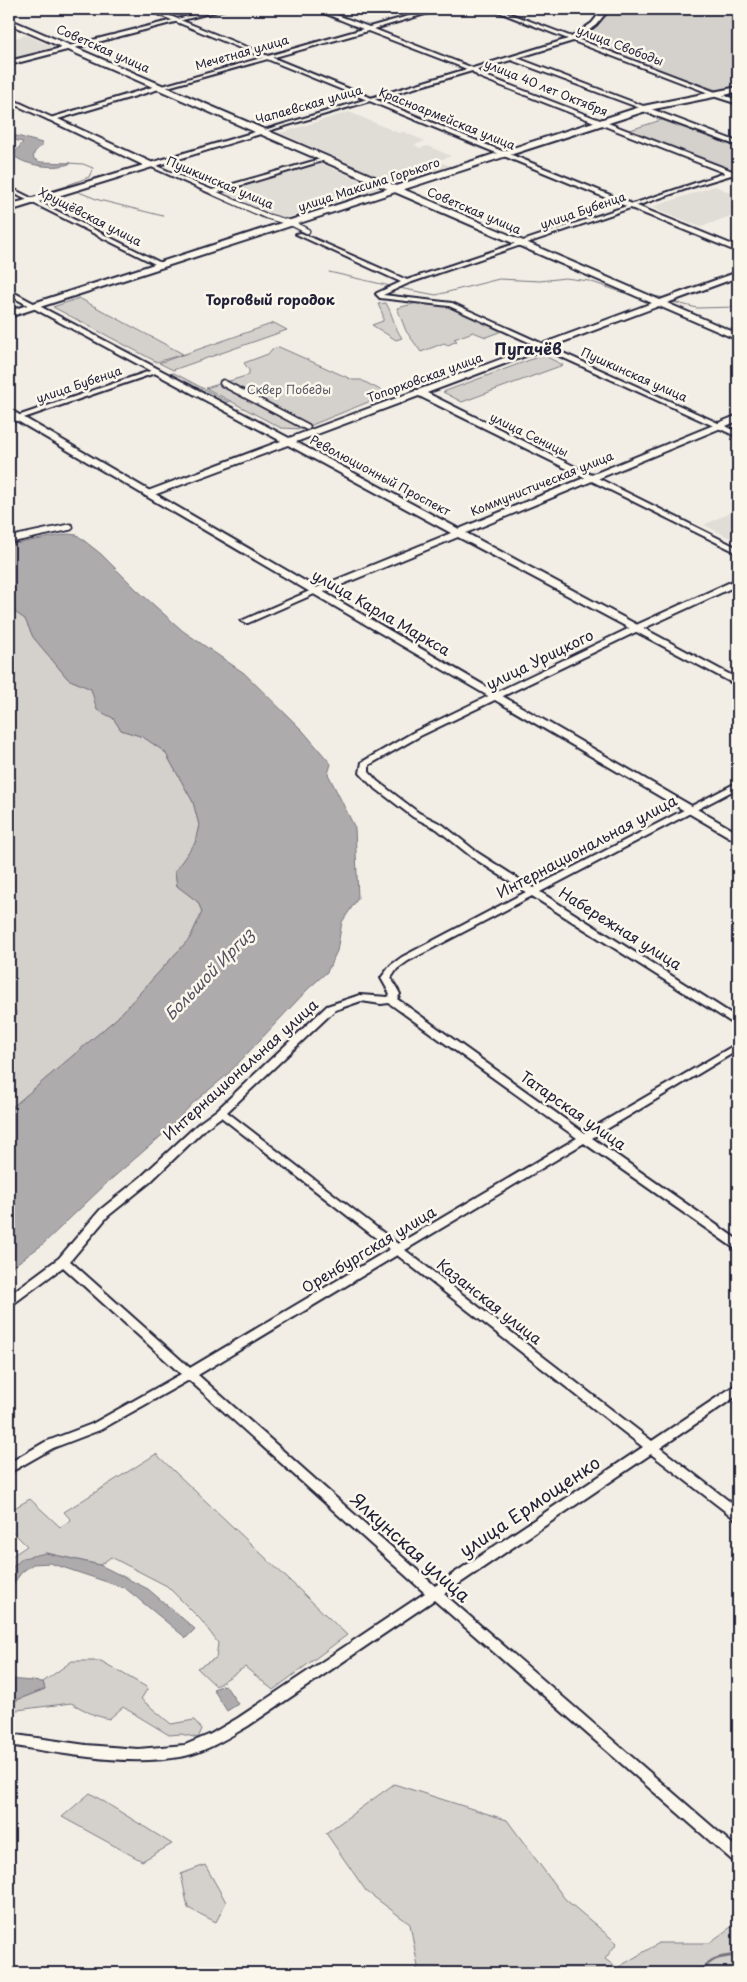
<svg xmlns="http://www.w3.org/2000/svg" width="747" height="1982" font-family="'Playpen Sans',sans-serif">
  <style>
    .built { fill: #e0dcd6 }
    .green { fill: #d4d1cc; stroke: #7b7a84 }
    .water { fill: #aeabad; stroke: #76747f }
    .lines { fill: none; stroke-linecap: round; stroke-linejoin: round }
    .stream-far1 { stroke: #76747f; stroke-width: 1 }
    .stream { stroke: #76747f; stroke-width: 3 }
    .pedestrian-far1-casing { stroke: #22223b; stroke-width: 7 }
    .pedestrian-casing { stroke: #22223b; stroke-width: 9 }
    .minor-casing { stroke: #22223b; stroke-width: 4 }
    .tertiary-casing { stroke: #22223b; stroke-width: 4 }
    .secondary-casing { stroke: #22223b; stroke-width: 4 }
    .pedestrian-far1 { stroke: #fbf7ec; stroke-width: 4.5 }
    .pedestrian { stroke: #fbf7ec; stroke-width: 5.5 }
    .minor { fill: #fbf7ec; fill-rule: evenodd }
    .tertiary { fill: #fbf7ec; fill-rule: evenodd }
    .secondary { fill: #fbf7ec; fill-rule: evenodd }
    .labels { text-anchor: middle; stroke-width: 5; stroke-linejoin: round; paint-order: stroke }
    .far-street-label { font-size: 12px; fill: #22223b; stroke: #fbf7ec }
    .far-park-label { font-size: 12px; fill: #575766; stroke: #fbf7ec }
    .far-neighbourhood-label { font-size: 14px; font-weight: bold; fill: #22223b; stroke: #fbf7ec }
    .street-label { font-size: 15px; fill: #22223b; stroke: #fbf7ec }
    .far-district-label { font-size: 16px; font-weight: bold; fill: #22223b; stroke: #fbf7ec }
    .water-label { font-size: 16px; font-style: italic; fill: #535263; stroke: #fbf7ec }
    .near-street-label { font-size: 18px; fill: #22223b; stroke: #fbf7ec }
  </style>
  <rect width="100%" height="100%" fill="#f2eee5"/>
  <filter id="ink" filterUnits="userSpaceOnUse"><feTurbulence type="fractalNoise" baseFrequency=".02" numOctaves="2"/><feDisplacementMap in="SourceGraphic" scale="10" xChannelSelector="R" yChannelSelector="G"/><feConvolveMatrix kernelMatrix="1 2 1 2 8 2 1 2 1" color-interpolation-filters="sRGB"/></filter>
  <g filter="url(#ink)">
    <g class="built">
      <polygon points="26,35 53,47 9,59 9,40"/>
      <polygon points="349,112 399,133 404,132 425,141 414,145 421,148 428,146 451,156 437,161 450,166 398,183 387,180 280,133"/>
      <polygon points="320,163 379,189 280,220 269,218 264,219 214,195"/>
      <polygon points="715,186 738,196 738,213 701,227 652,207"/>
      <polygon points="738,509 738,542 704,525"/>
    </g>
    <g class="green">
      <polygon points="613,9 738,9 738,84 719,91 581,42"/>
      <polygon points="664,119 738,145 738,171 736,172 627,131"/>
      <polygon points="79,298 183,354 157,362 53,307"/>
      <polygon points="421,302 444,304 502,331 486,337 473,332 454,339 457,341 448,345 444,343 421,352 406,331 397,308"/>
      <path d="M386,303C393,315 394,327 402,338L396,340L372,325L383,321V315L378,304Z"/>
      <polygon points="274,323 287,330 173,370 159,363"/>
      <polygon points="279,347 353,380 361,380 388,394 302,429 281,428 206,388 249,375 249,370 244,363 268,354 272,349"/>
      <polygon points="543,355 563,365 462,402 443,392"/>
      <polygon points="174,373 229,402 224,404 168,374"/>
      <polygon points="9,608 25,619 33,637 68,679 91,689 98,710 113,718 121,730 143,737 165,752 193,802 199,825 195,843 175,871 177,886 198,902 202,912 190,938 117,1018 9,1110 9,1038 14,1030 16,1012 9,1003"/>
      <polygon points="156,1454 347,1635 273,1690 245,1667 216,1686 197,1668 216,1658 218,1643 201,1620 167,1586 111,1557 100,1565 46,1553 9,1570 9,1558 27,1546 9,1528 9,1511 30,1499 60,1527 71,1520 64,1512"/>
      <polygon points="72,1661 101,1661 148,1688 141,1699 171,1724 194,1720 202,1729 198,1738 181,1734 169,1735 123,1707 109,1719 94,1715 71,1703 17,1710 9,1710 9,1703 45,1689 43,1682"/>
      <polygon points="394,1784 507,1820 565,1899 617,1943 605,1959 617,1968 659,1943 709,1943 738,1922 738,1973 412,1973 418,1967 410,1924 366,1891 326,1833"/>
      <polygon points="90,1793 172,1844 142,1861 62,1817"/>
      <polygon points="205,1865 226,1902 216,1922 188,1908 181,1874"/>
    </g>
    <g class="water">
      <path d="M17,136L42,143V146C37,149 32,153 34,159L40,162L71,163C57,170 24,166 13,155L23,142L9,139L12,136Z"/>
      <polygon points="68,534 77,535 101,554 137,590 183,631 244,673 303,731 331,764 328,774 355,828 358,898 342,922 337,951 327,972 308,989 228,1074 192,1104 168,1130 108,1182 42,1245 9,1269 9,1110 117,1018 190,938 202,912 198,902 177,886 175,871 195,843 199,825 193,802 165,752 143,737 121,730 113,718 97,710 91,689 68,679 33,637 25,619 9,608 9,545"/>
      <polygon points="46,1553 100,1565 148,1589 195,1629 186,1638 125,1588 50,1563 33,1564 22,1572 9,1589 9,1570 23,1558"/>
      <polygon points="9,1679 43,1682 45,1689 9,1703"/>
      <polygon points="225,1685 238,1704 227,1711 213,1689"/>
    </g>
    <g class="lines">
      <g class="stream-far1">
        <polyline points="68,163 83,164 93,168 89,177 68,185 68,187"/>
        <polyline points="76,191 99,200 163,216"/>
        <polyline points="329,272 390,286"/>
        <polyline points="399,288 436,295 499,279 540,281 565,278 589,281 624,293"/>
        <polyline points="649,295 665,298"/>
        <polyline points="673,302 697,308 738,307"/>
      </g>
      <path class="stream" d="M699,1973C713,1957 718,1957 738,1955"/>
      <defs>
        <polyline id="pedestrian-far1" points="212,192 266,216 291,223 307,231"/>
        <g id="pedestrian">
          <polyline points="223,383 307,427"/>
          <polyline points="9,540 70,527"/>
        </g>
        <g id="minor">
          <polygon points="217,9 225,9 9,65 9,61"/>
          <polygon points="314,9 321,9 369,27 434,9 442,9 374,29 473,68 568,39 491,9 498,9 572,37 592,23 603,9 609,9 596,25 577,39 718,93 718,95 714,95 573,41 517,58 738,142 738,146 640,110 640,108 511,60 477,70 483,75 735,172 738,174 738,178 731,175 701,184 409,283 383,295 452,303 738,432 738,437 449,306 380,298 376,294 377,293 401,282 296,234 301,233 407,280 725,173 479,77 472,71 261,133 261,131 467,69 368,31 164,88 159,87 363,29"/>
          <polygon points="9,98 53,118 54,119 49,120 9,102"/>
          <polygon points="324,158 329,159 212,194 147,165 152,164 212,190"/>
          <polygon points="9,187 163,264 164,265 159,266 9,191"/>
          <polygon points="156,369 160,371 158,372 9,423 9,419"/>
          <polygon points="415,390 421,390 738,548 738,553 415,394"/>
          <path d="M735,580H738V585L640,630L420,736L369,765V772L377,781L419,813L443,825L478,853L533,888L738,782V788L540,892L738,1018V1025L734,1024L532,896L408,961L397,969L391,978L400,994L397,999L584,1133L738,1043V1050L592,1138L738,1240V1249L734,1248L584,1143L405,1250L652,1441L734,1386L738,1385V1395L660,1448L738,1508V1520L734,1518L651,1454L444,1594L738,1849V1863L733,1861L434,1600L248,1726C229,1737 207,1751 185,1756C127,1767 66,1754 9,1745V1734L86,1745L138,1749L185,1745L211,1734L238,1718L425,1593L189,1380L100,1430L53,1448L9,1473V1463L45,1442L92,1424L181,1374L63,1267L13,1304L9,1305V1295L59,1258L100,1210L141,1177L198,1124L217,1110L327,1006L360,995L388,997L390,994L381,978L391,965L402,957L526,892L472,857L437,829L413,817L371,785L360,773L362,762L414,732L634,626ZM361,1001L381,1004L389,1003L577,1138L398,1244L227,1112L335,1010ZM221,1117L390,1249L190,1368L70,1261L108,1216L149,1183L206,1128ZM397,1255L643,1447L435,1586L198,1375Z"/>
          <polygon points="312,590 315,590 319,592 248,623 245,623 241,621"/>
        </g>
        <g id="tertiary">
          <polygon points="145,9 153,9 738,247 738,252"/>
          <polygon points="159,85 166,87 58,119 153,163 153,167 147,167 47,119"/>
          <polygon points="713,92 738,100 738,104 713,96"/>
          <polygon points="260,130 266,130 660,300 738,272 738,277 667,303 738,334 738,340 659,306 296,442 459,529 738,415 738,421 466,533 738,679 738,686 458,537 319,594 311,594 311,590 451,533 288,445 151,496 145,496 145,492 281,441 9,295 9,290 289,438 652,303 260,134"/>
        </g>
        <g id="secondary">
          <polygon points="9,19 266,130 267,132 9,211 9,205 255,132 9,24"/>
          <polygon points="738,87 738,91 729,94 649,110 9,317 9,311 643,106"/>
          <polygon points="9,409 738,833 738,842 9,416"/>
        </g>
      </defs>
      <use href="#pedestrian-far1" class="pedestrian-far1-casing"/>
      <use href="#pedestrian" class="pedestrian-casing"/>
      <use href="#minor" class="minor-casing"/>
      <use href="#tertiary" class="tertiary-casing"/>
      <use href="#secondary" class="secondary-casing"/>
      <use href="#pedestrian-far1" class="pedestrian-far1"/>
      <use href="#pedestrian" class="pedestrian"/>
      <use href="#minor" class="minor"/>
      <use href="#tertiary" class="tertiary"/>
      <use href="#secondary" class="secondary"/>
    </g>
  </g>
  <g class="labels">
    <g class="far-street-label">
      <text transform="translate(620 46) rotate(21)" y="4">улица Свободы</text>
      <text transform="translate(103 49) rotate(24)" y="4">Советская улица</text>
      <text transform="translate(242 53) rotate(-16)" y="4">Мечетная улица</text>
      <text transform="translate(546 88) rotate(22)" y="4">улица 40 лет Октября</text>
      <text transform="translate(309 105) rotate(-16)" y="4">Чапаевская улица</text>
      <text transform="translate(447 119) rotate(22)" y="4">Красноармейская улица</text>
      <text transform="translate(220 183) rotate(23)" y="4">Пушкинская улица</text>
      <text transform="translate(369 185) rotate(-18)" y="4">улица Максима Горького</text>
      <text transform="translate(474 211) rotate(23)" y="4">Советская улица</text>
      <text transform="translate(583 211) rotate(-19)" y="4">улица Бубенца</text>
      <text transform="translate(90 217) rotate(27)" y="4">Хрущёвская улица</text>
      <text transform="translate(634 375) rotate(24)" y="4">Пушкинская улица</text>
      <text transform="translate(425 378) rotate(-20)" y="4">Топорковская улица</text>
      <text transform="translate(79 385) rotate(-19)" y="4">улица Бубенца</text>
      <text transform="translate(529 435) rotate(26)" y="4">улица Сеницы</text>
      <text transform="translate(380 476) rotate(28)" y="4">Революционный Проспект</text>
      <text transform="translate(542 484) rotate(-22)" y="4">Коммунистическая улица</text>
    </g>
    <g class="far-park-label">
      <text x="289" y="394">Сквер Победы</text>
    </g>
    <g class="far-neighbourhood-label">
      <text x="270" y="305">Торговый городок</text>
    </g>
    <g class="street-label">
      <text transform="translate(381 613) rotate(30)" y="5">улица Карла Маркса</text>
      <text transform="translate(540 660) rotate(-26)" y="5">улица Урицкого</text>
      <text transform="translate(587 847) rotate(-28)" y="5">Интернациональная улица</text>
      <text transform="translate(620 929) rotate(32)" y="5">Набережная улица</text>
      <text transform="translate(241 1070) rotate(-42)" y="5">Интернациональная улица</text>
      <text transform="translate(573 1111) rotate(35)" y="5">Татарская улица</text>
      <text transform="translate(369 1250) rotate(-31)" y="5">Оренбургская улица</text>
      <text transform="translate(489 1302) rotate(38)" y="5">Казанская улица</text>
    </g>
    <g class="far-district-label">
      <text x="528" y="355">Пугачёв</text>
    </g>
    <g class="water-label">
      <text transform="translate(209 974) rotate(-46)" y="6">Большой Иргиз</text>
    </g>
    <g class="near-street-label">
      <text transform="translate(530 1507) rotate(-34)" y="6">улица Ермощенко</text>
      <text transform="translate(410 1548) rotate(42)" y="6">Ялкунская улица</text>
    </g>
  </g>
  <rect width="747" height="1982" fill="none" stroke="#fbf7ec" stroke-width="30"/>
  <rect x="15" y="15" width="717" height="1952" fill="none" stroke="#22223b" stroke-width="2" filter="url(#ink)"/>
</svg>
